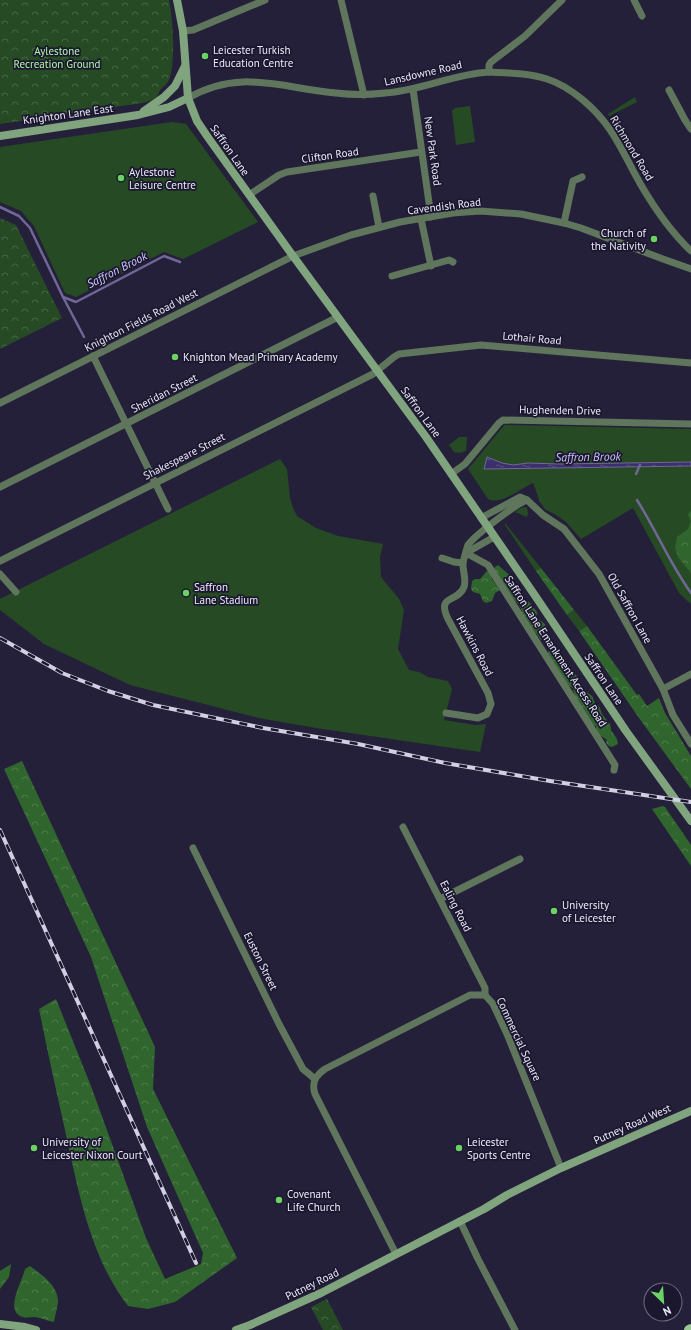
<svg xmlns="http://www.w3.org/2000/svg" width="691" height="1330" font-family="'PT Sans',sans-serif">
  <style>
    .green { fill: #264b24 }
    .forest { fill: url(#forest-crowns) }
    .park { fill: url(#park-crowns) }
    .water { fill: url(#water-ripples); stroke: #706797 }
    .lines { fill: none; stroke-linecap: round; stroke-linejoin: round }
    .stream { stroke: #706797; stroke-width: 2.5 }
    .street { stroke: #5f765d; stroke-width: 7 }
    .secondary { stroke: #80a47d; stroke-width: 8 }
    .primary { stroke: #99c895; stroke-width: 10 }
    .rail-casing { stroke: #d1d0e2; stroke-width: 4 }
    .rail { stroke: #1b172e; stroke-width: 2.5; stroke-dasharray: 8; stroke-linecap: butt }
    .poi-dot { fill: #6ad363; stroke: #1b172e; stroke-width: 1.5 }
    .labels { text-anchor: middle; stroke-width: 3.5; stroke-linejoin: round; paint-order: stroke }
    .poi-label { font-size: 11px; fill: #ebeafb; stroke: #1b172e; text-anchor: start }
    .park-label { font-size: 11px; fill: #affaa8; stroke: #1b172e }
    .street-label { font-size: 11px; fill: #ebeafb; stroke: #1b172e }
    .water-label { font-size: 12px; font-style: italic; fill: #cbc4fd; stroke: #1b172e }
  </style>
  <defs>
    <pattern id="forest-crowns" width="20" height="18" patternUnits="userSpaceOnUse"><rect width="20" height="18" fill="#31652e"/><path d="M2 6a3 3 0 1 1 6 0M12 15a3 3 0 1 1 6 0" fill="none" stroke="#4f7b4d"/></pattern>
    <pattern id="park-crowns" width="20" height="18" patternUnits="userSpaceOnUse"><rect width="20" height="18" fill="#264b24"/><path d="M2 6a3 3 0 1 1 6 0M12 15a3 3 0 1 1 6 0" fill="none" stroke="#466545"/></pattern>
    <pattern id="water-ripples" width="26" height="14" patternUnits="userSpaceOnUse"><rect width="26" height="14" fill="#3c2f6c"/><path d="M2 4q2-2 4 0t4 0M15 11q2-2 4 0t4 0" fill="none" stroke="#584d82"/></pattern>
  </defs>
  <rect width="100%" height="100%" fill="#242039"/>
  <g class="green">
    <polygon points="635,97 637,102 609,116 608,114"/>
    <polygon points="470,106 475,142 456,145 452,111 455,108"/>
    <polygon points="172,122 186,124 258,222 183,259 164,252 76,297 65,293 34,226 21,211 0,202 0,147"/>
    <path d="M505,425L691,429V604L679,593L633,508L581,539L566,522L556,515L545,509L543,506L539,501L538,496L533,483C521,488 500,506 488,499L468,469L501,429Z"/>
    <polygon points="459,437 467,437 466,451 460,453 454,452 449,445"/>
    <polygon points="280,459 287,469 290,498 293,508 297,516 316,528 338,536 383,544 380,557 381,577 399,599 404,610 398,649 409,670 419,672 428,677 448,681 452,689 444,720 475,725 486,724 480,752 316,728 259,718 130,685 44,644 0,610 0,599"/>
    <polygon points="525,507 527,508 528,514 527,517 515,512 521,508"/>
    <polygon points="505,523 541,568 536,571 505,525"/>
    <polygon points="574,610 587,626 579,631 567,615"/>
  </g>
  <g class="forest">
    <polygon points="691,510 691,573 678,557 675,547 677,537 688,529 691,521 688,515"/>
    <path d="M498,565L513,578L522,597L530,603L537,612V616L539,620C547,623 547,630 549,637L545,640L540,639L537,634L534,632L522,613C522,609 518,602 514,600L494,569L495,567Z"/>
    <polygon points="541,568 574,610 567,615 536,571"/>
    <polygon points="487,571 490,572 492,579 500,590 495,593 492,601 486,603 483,601 480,594 473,592 471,589 472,581 475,579 480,579"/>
    <polygon points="587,626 637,695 639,694 647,706 659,698 665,713 691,756 691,789 639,718 579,631"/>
    <path d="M554,647L557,650L559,655L566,661L567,666L577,676L579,686L592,696L595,703L599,706L602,714L610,724L611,730L617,739L618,744L612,747L609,746L606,743L607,740C601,735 596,736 596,726L592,725L575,698L573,688L568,686L547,654L550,649Z"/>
    <path d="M22,761L155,1047L153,1089L237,1258L175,1302L148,1309L128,1306C90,1257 78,1189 65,1130C56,1090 47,1049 39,1009L56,999L91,1086L146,1238L165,1279L201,1264L203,1253L147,1127L91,957L4,769Z"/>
    <polygon points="663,806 665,807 691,845 691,866 652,809"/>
    <polygon points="11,1264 9,1277 0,1289 0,1271"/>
    <path d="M30,1266C42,1275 59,1286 58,1303C57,1309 55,1316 54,1322C48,1321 41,1318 35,1317C31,1317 26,1318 23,1317C3,1312 23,1280 25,1269Z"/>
  </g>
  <g class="park">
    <path d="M0,0H169C173,19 176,63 169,80C167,84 165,85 163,87C160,89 159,92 158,95C155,100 147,102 142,103L0,124Z"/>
    <polygon points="0,218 16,225 62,318 0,349"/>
    <polygon points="327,1299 343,1330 323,1330 311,1307"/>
  </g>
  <polygon class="water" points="487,457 502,463 513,465 528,463 559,464 691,462 691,466 484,469"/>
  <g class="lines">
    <g class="stream">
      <polyline points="0,207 19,216 30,228 63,297 76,302 164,256 180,262"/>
      <polyline points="63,297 84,337"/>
      <polyline points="636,474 640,465"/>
      <path d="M637,500C656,530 670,564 691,593"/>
    </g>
    <g class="street">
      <polyline points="341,0 364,95"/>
      <polyline points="634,0 642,16"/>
      <polyline points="183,31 193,30 265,0"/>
      <path d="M489,72C508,73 528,73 547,79C560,83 572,91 583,100C614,126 622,152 641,185C655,209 671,232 691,251"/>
      <polyline points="413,89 431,217"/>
      <polyline points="669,90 685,120 691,129"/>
      <path d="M188,98C240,68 281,88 336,93C352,95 368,95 385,93C420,91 453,74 489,72V65L491,62L525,36L562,0"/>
      <polyline points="249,195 279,175 287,172 421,152"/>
      <polyline points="373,196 379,227"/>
      <polyline points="421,219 431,266"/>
      <polyline points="564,223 573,181 582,177"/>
      <polyline points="392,276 449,260 453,262"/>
      <polyline points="93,356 168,509"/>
      <polyline points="0,403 293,256 351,235 400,222 453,213 480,211 521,214 564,223 581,228 663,259 691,269"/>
      <polyline points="451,474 465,464 499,423 503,420 691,424"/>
      <polyline points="0,487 338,317"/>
      <polyline points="481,518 520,497 527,500 543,515 564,529 599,574 663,689 673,715 691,744"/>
      <polyline points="466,553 488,565 615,765 614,770"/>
      <polyline points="466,553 494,537"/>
      <polyline points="442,558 454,562 463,563"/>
      <polyline points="0,561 373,374 394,357 399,354 481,345 691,363"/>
      <polyline points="0,574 16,592"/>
      <polyline points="663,689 691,674"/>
      <path d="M446,713L478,718L487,714L491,704L488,693L448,619C436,594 458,603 464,587C467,579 462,570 463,562C464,559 467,547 468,545C475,535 516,504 527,500"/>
      <polyline points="403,827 485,988 485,995"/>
      <polyline points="193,848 279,1024 303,1069 315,1079"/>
      <polyline points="440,899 520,859"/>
      <polyline points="460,1221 478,1259 515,1330"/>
      <path d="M396,1254L315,1094C311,1082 316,1075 325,1069L470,995H485L493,1004L507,1034L561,1168"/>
    </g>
    <g class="secondary">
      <polyline points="177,0 183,31 188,98 197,121 207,136 293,256 426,437 536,597 626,731 691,821"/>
      <polyline points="144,111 164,97 175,86 185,66"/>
      <polyline points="0,136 138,115 169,107 188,98"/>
      <polyline points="0,1324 25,1327 36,1330"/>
      <polyline points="236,1330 250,1325 321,1293 484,1209 507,1195 561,1168 691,1111"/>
    </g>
    <polyline class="primary" points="689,1330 691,1329"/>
    <defs>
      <g id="rail">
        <polyline points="0,638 62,673 108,691 153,705 263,728 358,744 445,763 550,781 691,802"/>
        <polyline points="0,830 196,1263"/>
      </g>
    </defs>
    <use href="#rail" class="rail-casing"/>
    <use href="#rail" class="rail"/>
  </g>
  <g class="poi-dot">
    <circle cx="205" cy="56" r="4"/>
    <circle cx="121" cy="178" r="4"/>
    <circle cx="654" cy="239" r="4"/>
    <circle cx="175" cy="357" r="4"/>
    <circle cx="186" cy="593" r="4"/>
    <circle cx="554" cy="911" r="4"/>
    <circle cx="34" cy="1148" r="4"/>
    <circle cx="459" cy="1148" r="4"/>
    <circle cx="279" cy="1200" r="4"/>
  </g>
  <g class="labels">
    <g class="poi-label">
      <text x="213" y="54">Leicester Turkish<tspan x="213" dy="13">Education Centre</tspan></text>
      <text x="129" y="176">Aylestone<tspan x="129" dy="13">Leisure Centre</tspan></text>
      <text x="646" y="237" text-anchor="end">Church of<tspan x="646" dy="13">the Nativity</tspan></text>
      <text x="183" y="361">Knighton Mead Primary Academy</text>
      <text x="194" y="591">Saffron<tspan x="194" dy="13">Lane Stadium</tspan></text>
      <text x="562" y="909">University<tspan x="562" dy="13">of Leicester</tspan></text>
      <text x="42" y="1146">University of<tspan x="42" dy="13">Leicester Nixon Court</tspan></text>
      <text x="467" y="1146">Leicester<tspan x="467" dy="13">Sports Centre</tspan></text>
      <text x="287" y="1198">Covenant<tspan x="287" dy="13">Life Church</tspan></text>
    </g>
    <g class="park-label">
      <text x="57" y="55">Aylestone<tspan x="57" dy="13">Recreation Ground</tspan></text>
    </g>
    <g class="street-label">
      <text transform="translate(423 73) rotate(-13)" y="4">Lansdowne Road</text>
      <text transform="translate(68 114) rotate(-8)" y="4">Knighton Lane East</text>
      <text transform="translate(632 148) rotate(59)" y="4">Richmond Road</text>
      <text transform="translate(230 150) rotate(55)" y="4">Saffron Lane</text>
      <text transform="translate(433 151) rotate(82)" y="4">New Park Road</text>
      <text transform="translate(330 155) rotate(-8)" y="4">Clifton Road</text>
      <text transform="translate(444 206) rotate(-7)" y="4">Cavendish Road</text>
      <text transform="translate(141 320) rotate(-27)" y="4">Knighton Fields Road West</text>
      <text transform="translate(532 338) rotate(5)" y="4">Lothair Road</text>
      <text transform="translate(164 393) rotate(-27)" y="4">Sheridan Street</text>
      <text transform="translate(560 410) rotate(1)" y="4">Hughenden Drive</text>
      <text transform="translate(421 412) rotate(54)" y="4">Saffron Lane</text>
      <text transform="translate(184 456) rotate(-27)" y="4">Shakespeare Street</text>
      <text transform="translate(630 608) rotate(61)" y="4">Old Saffron Lane</text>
      <text transform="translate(475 646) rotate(62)" y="4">Hawkins Road</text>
      <text transform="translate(556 651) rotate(57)" y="4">Saffron Lane Emankment Access Road</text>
      <text transform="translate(604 679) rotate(56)" y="4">Saffron Lane</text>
      <text transform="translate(456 906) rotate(63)" y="4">Ealing Road</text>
      <text transform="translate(261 961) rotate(64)" y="4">Euston Street</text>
      <text transform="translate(519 1039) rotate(65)" y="4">Commercial Square</text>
      <text transform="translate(632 1124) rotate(-24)" y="4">Putney Road West</text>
      <text transform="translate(312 1284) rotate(-26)" y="4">Putney Road</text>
    </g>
    <g class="water-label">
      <text transform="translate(117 270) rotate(-27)" y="4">Saffron Brook</text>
      <text transform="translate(588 457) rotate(-1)" y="4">Saffron Brook</text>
    </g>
  </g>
  <g transform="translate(663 1302) rotate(155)"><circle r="19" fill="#1b172e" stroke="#6e6b80"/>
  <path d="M0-3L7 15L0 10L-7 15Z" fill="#6ad363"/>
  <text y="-6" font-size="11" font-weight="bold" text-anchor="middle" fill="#ebeafb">N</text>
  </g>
</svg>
